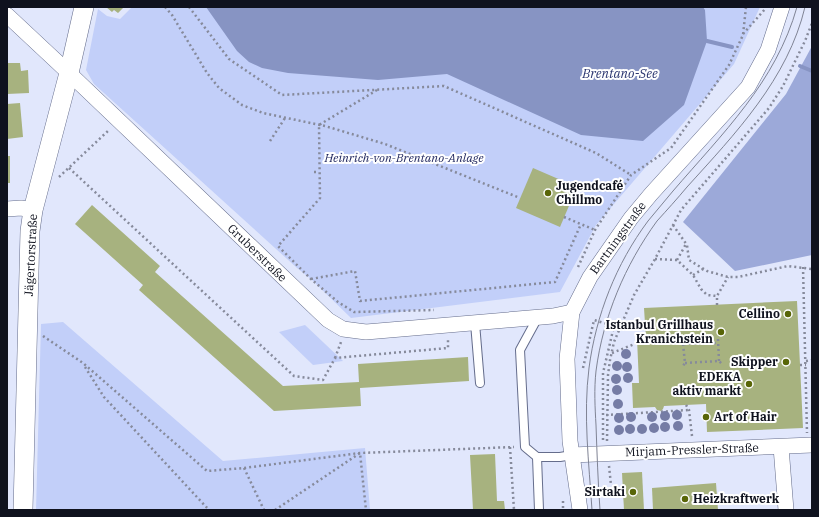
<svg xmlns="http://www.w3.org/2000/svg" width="819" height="517" font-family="'IBM Plex Serif',serif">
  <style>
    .green { fill: #c2cff9 }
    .forest { fill: #9ca9d9 }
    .water { fill: #8794c3 }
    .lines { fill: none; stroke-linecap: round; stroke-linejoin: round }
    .stream { stroke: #8794c3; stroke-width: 4 }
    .building { fill: #a7b27f }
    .service-casing { stroke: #656d8c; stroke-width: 10 }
    .minor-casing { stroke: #656d8c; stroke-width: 16 }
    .tertiary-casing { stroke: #656d8c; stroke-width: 20 }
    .path { stroke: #868a9b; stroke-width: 2.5; stroke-dasharray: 2 3; stroke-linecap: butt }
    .service { stroke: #fff; stroke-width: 8 }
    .minor { stroke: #fff; stroke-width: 15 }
    .tertiary { stroke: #fff; stroke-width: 19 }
    .tram { stroke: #7f8394; stroke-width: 1 }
    .tree { fill: #757ca5 }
    .poi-dot { fill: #586507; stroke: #fff; stroke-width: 1.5 }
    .labels { text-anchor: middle; stroke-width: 4; stroke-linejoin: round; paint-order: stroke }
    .park-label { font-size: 12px; font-style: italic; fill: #1d245d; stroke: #fff }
    .poi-label { font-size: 12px; font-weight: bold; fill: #0f121e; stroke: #fff; text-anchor: end }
    .street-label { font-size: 12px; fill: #0f121e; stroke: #fff }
    .water-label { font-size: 13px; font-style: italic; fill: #2b3670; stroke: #fff }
  </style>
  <rect width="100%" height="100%" fill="#e1e7fc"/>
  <g class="green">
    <polygon points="132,7 760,7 734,64 596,225 560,292 351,318 311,279 297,268 94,84 86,70 98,9 107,16 120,19"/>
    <polygon points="63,322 223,461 365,448 370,510 36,510 41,324"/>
    <polygon points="305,325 343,361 313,365 279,332"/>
  </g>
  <polygon class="forest" points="812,46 812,255 735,271 683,222 786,94"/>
  <polygon class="water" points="206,7 703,7 705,10 707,41 684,105 643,141 581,135 447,74 378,80 288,73 262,68 249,62 237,51"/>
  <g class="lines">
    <g class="stream">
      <polyline points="707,41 732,47"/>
      <polyline points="800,66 812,71"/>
    </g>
  </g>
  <g class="building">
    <polygon points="106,7 124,7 118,13 114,10 112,12"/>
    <polygon points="7,63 20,63 21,71 28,70 29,93 7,94"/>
    <polygon points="20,103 23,137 7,139 7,104"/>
    <rect x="7" y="156" width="3" height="27"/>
    <polygon points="533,168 577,187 560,227 516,208"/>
    <polygon points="92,205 160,266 155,272 283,386 359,382 358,364 468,357 469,381 360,388 361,406 274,411 139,290 143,285 75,224"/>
    <polygon points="797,301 803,428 707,432 706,404 664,406 663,409 661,411 657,410 655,407 633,408 632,383 639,383 637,339 646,339 644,308"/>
    <polygon points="495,454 497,501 504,501 505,510 473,510 470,455"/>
    <polygon points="642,472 644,510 624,510 622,473"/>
    <polygon points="716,483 718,510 653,510 652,488"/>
  </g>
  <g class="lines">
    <defs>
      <g id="service">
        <polyline points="538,317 520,350 525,447 537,457 539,510"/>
        <polyline points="475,323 480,383"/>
        <polyline points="537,457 560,457 572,455"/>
      </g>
      <g id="minor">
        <polyline points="7,15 69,73 328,320 343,329 366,332 553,316 572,312"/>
        <polyline points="7,209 21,208 33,210"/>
        <polyline points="781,447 786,510"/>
        <polyline points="572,455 812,445"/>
        <polyline points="580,510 570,441 567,359 572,312 590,277 631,218 651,194 748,87 768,50 782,7"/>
      </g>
      <polyline id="tertiary" points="23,510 30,231 33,210 69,73 84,7"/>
    </defs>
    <use href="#service" class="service-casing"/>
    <use href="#minor" class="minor-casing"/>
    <use href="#tertiary" class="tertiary-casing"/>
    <g class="path">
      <polyline points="165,7 172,15 207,73 219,88 242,105 263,113 325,126 385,144 520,198"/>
      <polyline points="189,7 229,59 282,95 444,86 596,153 631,175"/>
      <polyline points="743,34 766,8"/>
      <polyline points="377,90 319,125 320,198 278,246 311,279 338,302 354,312 434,310"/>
      <polyline points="270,141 285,118"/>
      <polyline points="69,168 294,376 323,380 335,358 448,348 448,338"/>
      <polyline points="314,172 319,172"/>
      <polyline points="59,177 109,130"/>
      <polyline points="564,217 595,230"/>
      <polyline points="673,225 687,245 689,260 707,271 728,277 738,277 788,266 812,269"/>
      <polyline points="655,259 677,260 693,275 701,289 707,295 717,296"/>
      <polyline points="677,260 686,244"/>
      <polyline points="578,267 595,230 631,175 671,148 729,65 743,35 746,7"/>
      <polyline points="803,267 807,433"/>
      <polyline points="693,275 703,269"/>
      <polyline points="311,279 355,271 360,301 555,282 581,224"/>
      <polyline points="717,305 717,296 728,277"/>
      <polyline points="43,336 83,363 207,471 244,468 360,453 514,447"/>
      <polyline points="718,339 719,361"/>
      <polyline points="680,341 683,344 718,343"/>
      <polyline points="683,344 685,363 683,366"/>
      <polyline points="612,353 637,343"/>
      <polyline points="335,358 341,342"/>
      <polyline points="806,361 812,360"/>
      <polyline points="685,363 719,361 723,365"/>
      <polyline points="800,365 806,365"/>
      <polyline points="85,367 104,397 209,510"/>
      <polyline points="583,368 594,320 620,328"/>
      <polyline points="686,405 689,410 692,436"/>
      <polyline points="606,415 689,410"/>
      <polyline points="603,440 603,373 614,326"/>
      <polyline points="607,441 608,375 610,360 614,342 634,295 655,259 681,210 769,108 783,86 805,41 812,23"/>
      <polyline points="510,447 514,510"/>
      <polyline points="609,466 611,485"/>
      <polyline points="244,468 264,510"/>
      <polyline points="563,501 563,510"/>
      <polyline points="275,510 360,453 366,510"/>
    </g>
    <use href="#service" class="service"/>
    <use href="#minor" class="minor"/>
    <use href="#tertiary" class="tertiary"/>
    <g class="tram">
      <path d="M592,510C589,463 583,415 589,368C596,315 616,264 648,221C656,211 665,201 673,191C722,134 776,82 797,7"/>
      <path d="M600,510C598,482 597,454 596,425C595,408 594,389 596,371C603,317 625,265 657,221C667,210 677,199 687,187C735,134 788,79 805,7"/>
    </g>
  </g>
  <g class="tree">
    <circle cx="626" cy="354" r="5"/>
    <circle cx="617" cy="366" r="5"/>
    <circle cx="627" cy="367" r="5"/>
    <circle cx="628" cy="378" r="5"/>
    <circle cx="616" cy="379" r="5"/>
    <circle cx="617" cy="390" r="5"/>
    <circle cx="618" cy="404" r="5"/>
    <circle cx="677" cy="415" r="5"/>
    <circle cx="665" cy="416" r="5"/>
    <circle cx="631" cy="417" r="5"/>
    <circle cx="652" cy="417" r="5"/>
    <circle cx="619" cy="418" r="5"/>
    <circle cx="678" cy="426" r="5"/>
    <circle cx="665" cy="427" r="5"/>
    <circle cx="654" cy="428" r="5"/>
    <circle cx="630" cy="429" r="5"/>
    <circle cx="642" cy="429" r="5"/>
    <circle cx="619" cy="430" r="5"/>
  </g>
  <g class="poi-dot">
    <circle cx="548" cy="193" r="4"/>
    <circle cx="788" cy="314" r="4"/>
    <circle cx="721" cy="332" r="4"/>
    <circle cx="786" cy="362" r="4"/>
    <circle cx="749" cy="384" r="4"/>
    <circle cx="706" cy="417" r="4"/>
    <circle cx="633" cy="492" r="4"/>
    <circle cx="685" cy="499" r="4"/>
  </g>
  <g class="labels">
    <g class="park-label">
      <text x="404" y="162">Heinrich-von-Brentano-Anlage</text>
    </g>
    <g class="poi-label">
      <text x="556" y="190" text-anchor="start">Jugendcafé<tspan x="556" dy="14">Chillmo</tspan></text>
      <text x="780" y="318">Cellino</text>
      <text x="713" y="329">Istanbul Grillhaus<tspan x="713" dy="14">Kranichstein</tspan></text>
      <text x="778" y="366">Skipper</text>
      <text x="741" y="381">EDEKA<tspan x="741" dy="14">aktiv markt</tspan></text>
      <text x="714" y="421" text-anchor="start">Art of Hair</text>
      <text x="625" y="496">Sirtaki</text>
      <text x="693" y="503" text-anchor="start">Heizkraftwerk</text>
    </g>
    <g class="street-label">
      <text transform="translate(618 238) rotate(-54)" y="4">Bartningstraße</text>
      <text transform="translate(257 253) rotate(44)" y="4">Gruberstraße</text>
      <text transform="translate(31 255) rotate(-87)" y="4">Jägertorstraße</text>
      <text transform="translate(692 450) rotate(-2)" y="4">Mirjam-Pressler-Straße</text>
    </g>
    <g class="water-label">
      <text x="620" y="78">Brentano-See</text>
    </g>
  </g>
  <rect width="819" height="517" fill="none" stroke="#0f121e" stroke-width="16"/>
</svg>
